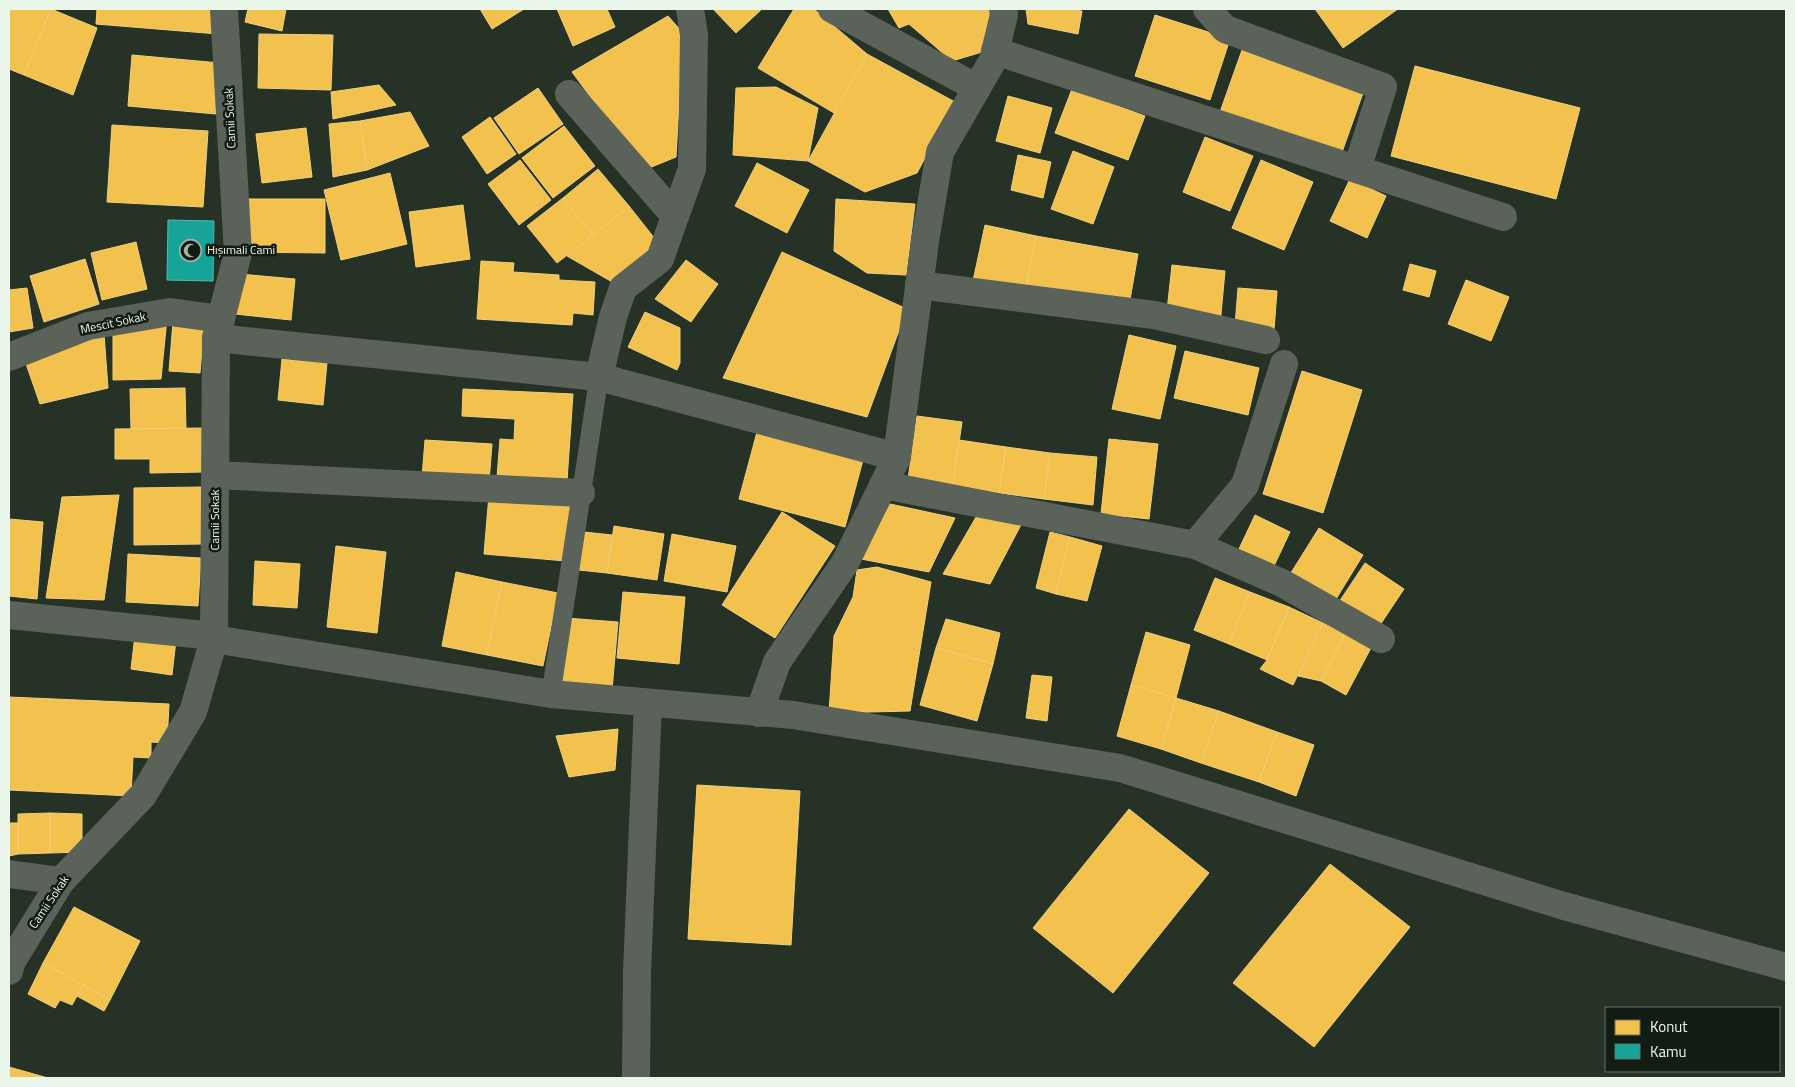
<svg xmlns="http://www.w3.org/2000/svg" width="1795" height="1087" font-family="'Titillium Web',sans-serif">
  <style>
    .homes { fill: #f2c14e; stroke: #f0d17c }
    .public { fill: #17a398; stroke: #56bcb0 }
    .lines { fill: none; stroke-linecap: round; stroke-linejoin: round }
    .service { stroke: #5b625a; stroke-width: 19 }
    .minor { stroke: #5b625a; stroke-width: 28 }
    .labels { text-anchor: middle; stroke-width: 5; stroke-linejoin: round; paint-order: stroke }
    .street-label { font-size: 12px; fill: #eaf6e9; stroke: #131c12 }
    .poi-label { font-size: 12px; fill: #eaf6e9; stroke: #131c12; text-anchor: start }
  </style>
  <rect width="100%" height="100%" fill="#273227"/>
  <g class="homes">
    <polygon points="9,9 51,9 24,75 9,69"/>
    <polygon points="51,9 97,28 73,95 24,75"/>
    <polygon points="97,9 220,9 218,34 96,24"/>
    <polygon points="248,9 286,9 282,31 245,22"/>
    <polygon points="480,9 524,9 492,29"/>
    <polygon points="557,9 607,9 615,27 573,46"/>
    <polygon points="713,9 762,9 736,33"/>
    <polygon points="794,9 814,9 867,54 834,113 758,68"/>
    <polygon points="888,9 991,9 993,12 982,52 952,61 909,24 899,28"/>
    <polygon points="1026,9 1067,9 1082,11 1078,34 1028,24"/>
    <polygon points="1315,9 1398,9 1343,48"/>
    <polygon points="1155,15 1230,39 1210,100 1135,76"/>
    <polygon points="668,16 683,33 676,157 644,170 572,72"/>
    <polygon points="259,34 333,35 331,90 258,88"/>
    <polygon points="1242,50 1363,93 1341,155 1220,112"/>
    <polygon points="867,54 955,102 917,173 865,192 808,161"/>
    <polygon points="132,55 220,63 216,114 128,106"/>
    <polygon points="1415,66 1580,108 1556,199 1391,156"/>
    <polygon points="379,85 396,105 333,119 331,92"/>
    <polygon points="776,87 818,108 808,161 733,155 736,88"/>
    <polygon points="538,88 563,124 519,154 494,118"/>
    <polygon points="1072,89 1145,116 1128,160 1055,133"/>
    <polygon points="1008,96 1052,108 1040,153 996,141"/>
    <polygon points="410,112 429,146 367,170 360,121"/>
    <polygon points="490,117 516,154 487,174 462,137"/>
    <polygon points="360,121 367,170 333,177 329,124"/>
    <polygon points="112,125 208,131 203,207 107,202"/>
    <polygon points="564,126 595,166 553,198 522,158"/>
    <polygon points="306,128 312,177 262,183 256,134"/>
    <polygon points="1205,137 1253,156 1230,211 1183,192"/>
    <polygon points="1073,151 1114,167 1093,224 1051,209"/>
    <polygon points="1018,155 1051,162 1043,198 1011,190"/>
    <polygon points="520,160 551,200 519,225 488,184"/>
    <polygon points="1261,160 1313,182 1284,250 1232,228"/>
    <polygon points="757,163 809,190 787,233 735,206"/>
    <polygon points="598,169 629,206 593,235 563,198"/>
    <polygon points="390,173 407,244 341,260 324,190"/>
    <polygon points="1350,179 1386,196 1367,238 1330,221"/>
    <polygon points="563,198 593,235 557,263 527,226"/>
    <polygon points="244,199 325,199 325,253 244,252"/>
    <polygon points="836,199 915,204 906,275 867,273 834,251"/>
    <polygon points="463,205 470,259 416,267 409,212"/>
    <polygon points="629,206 659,244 614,283 567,256"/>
    <polygon points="985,225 1036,236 1025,292 973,281"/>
    <polygon points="1036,236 1138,254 1128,311 1025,292"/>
    <polygon points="136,242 147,289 102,300 91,253"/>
    <polygon points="782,252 907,309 867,417 723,378"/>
    <polygon points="85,259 99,304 44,322 30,276"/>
    <polygon points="686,260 718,284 691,322 655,299"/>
    <polygon points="481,261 514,263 513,272 559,275 559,280 595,282 593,315 573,313 572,325 477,319"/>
    <polygon points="1410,264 1436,271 1429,297 1403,290"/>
    <polygon points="1172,265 1225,271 1220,325 1166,320"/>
    <polygon points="239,274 295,279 291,320 235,314"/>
    <polygon points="1466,280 1509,297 1491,341 1448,324"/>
    <polygon points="27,288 33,328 9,332 9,290"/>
    <polygon points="1238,288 1277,291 1274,330 1235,326"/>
    <polygon points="645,312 680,328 680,363 677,370 628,347"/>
    <polygon points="167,318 161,379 113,380 113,328"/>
    <polygon points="173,322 204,326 200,373 169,371"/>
    <polygon points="104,334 108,388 40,404 24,358"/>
    <polygon points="1129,335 1176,346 1160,419 1112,409"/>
    <polygon points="1185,351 1259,368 1248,415 1174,398"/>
    <polygon points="282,359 327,363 323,405 278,400"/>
    <polygon points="1302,371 1362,390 1323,513 1263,494"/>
    <polygon points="185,388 186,428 131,429 130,389"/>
    <polygon points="463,389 573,394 567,481 497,477 500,439 514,440 515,419 462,416"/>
    <polygon points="917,416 962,422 953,485 908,479"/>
    <polygon points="203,428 204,472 150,473 150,459 115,459 115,429"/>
    <polygon points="757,432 863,460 845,527 739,499"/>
    <polygon points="1109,439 1158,444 1149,519 1101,514"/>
    <polygon points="425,440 492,444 489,482 422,477"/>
    <polygon points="959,440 1006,447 999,493 953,485"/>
    <polygon points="1006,447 1050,453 1044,499 999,493"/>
    <polygon points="1050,453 1097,457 1093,505 1044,499"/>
    <polygon points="201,487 201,544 134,545 134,488"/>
    <polygon points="119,495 104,600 46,598 62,497"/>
    <polygon points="489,495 571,502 566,561 484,554"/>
    <polygon points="890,504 955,518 929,572 861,559"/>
    <polygon points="782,512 835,546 775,638 722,605"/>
    <polygon points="979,512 1023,521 990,584 943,574"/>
    <polygon points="1255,515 1290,532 1273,568 1238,551"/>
    <polygon points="9,519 43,522 37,599 9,596"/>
    <polygon points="614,526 664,534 657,580 607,573"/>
    <polygon points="1319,528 1363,555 1333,604 1289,576"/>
    <polygon points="584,532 612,535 607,573 579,570"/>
    <polygon points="1050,532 1070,537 1056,594 1036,588"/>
    <polygon points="672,534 736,546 727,592 664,581"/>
    <polygon points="1070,537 1102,546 1087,601 1056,594"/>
    <polygon points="336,546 386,552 377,633 327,627"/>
    <polygon points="128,554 201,558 198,606 126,602"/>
    <polygon points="255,561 300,564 297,608 253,605"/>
    <polygon points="1365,563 1404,589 1378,628 1339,602"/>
    <polygon points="877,567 931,582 910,711 829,713 834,636 853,597 857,570"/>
    <polygon points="456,572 502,582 487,655 442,646"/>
    <polygon points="1215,578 1250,592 1229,644 1194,630"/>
    <polygon points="502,582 558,593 543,666 487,655"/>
    <polygon points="623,592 685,597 679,664 617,658"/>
    <polygon points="1250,592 1289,607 1267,660 1229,644"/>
    <polygon points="1289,607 1323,623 1293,685 1260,669 1267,660"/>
    <polygon points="566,618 618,622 612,690 561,687"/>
    <polygon points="946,619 1000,633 993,664 936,648"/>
    <polygon points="1323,623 1345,633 1321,681 1298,676"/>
    <polygon points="1146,632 1190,645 1176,698 1131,685"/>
    <polygon points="1345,633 1372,646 1346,695 1321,681"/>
    <polygon points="135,635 176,640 172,675 131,669"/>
    <polygon points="936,648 993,664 977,721 920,705"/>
    <polygon points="1032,675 1052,677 1047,721 1026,718"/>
    <polygon points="1131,685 1176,698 1161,749 1117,736"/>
    <polygon points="9,697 169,704 167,743 151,742 151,758 133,757 131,796 9,790"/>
    <polygon points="1176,698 1219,711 1201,763 1161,749"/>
    <polygon points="1219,711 1277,732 1259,782 1201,763"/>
    <polygon points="618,729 615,770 569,777 556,736"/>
    <polygon points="1277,732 1314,745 1296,796 1259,782"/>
    <polygon points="697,785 800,791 791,945 688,939"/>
    <polygon points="1129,809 1209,873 1113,993 1033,928"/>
    <polygon points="50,813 82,814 82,852 50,853"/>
    <polygon points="50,813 50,853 18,854 18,814"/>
    <polygon points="9,823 18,823 18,854 9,856"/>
    <polygon points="1330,864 1410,927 1314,1047 1233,983"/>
    <polygon points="74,907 140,941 110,1000 43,963"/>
    <polygon points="43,963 83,985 72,1005 60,1000 55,1008 28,994"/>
    <polygon points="83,985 110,1000 104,1011 77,996"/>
    <polygon points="9,1067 48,1078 9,1078"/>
  </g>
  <polygon class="public" points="168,220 214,221 213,281 167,280"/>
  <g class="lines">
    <polyline class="service" points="551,694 599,377"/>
    <g class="minor">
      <polyline points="832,9 977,88"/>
      <polyline points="1207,9 1225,29 1383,87 1357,169"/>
      <polyline points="995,51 1503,217"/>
      <polyline points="569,94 675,216 692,169 694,35 690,9"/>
      <polyline points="919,285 1154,315 1266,340"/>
      <polyline points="216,338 599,377 897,457"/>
      <polyline points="9,357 88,326 170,312 221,319"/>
      <polyline points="599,377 613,317 623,288 660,259 675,216"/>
      <polyline points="215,475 581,493"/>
      <polyline points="883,485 1195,545 1282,583 1381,639"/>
      <polyline points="1195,545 1245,485 1284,364"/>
      <polyline points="9,615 214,636"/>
      <polyline points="214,639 551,694 793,715 1120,768 1564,906 1786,967"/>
      <polyline points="759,713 777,662 845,563 897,457 925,241 940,152 993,60 1004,15 1003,9"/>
      <polyline points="9,874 61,881"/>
      <polyline points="9,971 12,961 61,881 143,795 193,712 214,639 216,338 238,253 224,9"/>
      <polyline points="636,1078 637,972 648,703"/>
    </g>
  </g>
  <defs>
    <symbol id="mosque-ring" viewBox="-11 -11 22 22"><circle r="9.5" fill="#131c12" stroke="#a6b1a5" stroke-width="1.5"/><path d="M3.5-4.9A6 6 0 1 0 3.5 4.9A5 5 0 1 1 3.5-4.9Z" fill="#a6b1a5"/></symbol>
  </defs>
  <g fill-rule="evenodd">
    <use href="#mosque-ring" x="178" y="238" width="25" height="25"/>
  </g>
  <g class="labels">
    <g class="street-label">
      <text transform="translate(230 118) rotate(-93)" y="4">Camii Sokak</text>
      <text transform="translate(113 323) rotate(-12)" y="4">Mescit Sokak</text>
      <text transform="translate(215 520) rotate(-90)" y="4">Camii Sokak</text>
      <text transform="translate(49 902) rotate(-56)" y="4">Camii Sokak</text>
    </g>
    <g class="poi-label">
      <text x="207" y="254">Hışımali Cami</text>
    </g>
  </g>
  <rect width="1795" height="1087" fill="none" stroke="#eaf6e9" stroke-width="20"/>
  <rect x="1605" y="1007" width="175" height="65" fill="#131c12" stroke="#697368"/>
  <rect x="1615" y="1020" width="25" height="15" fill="#f2c14e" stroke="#697368"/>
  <text x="1650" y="1032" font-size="15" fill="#eaf6e9">Konut</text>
  <rect x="1615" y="1044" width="25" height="15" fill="#17a398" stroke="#697368"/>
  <text x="1650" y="1057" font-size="15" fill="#eaf6e9">Kamu</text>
</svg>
